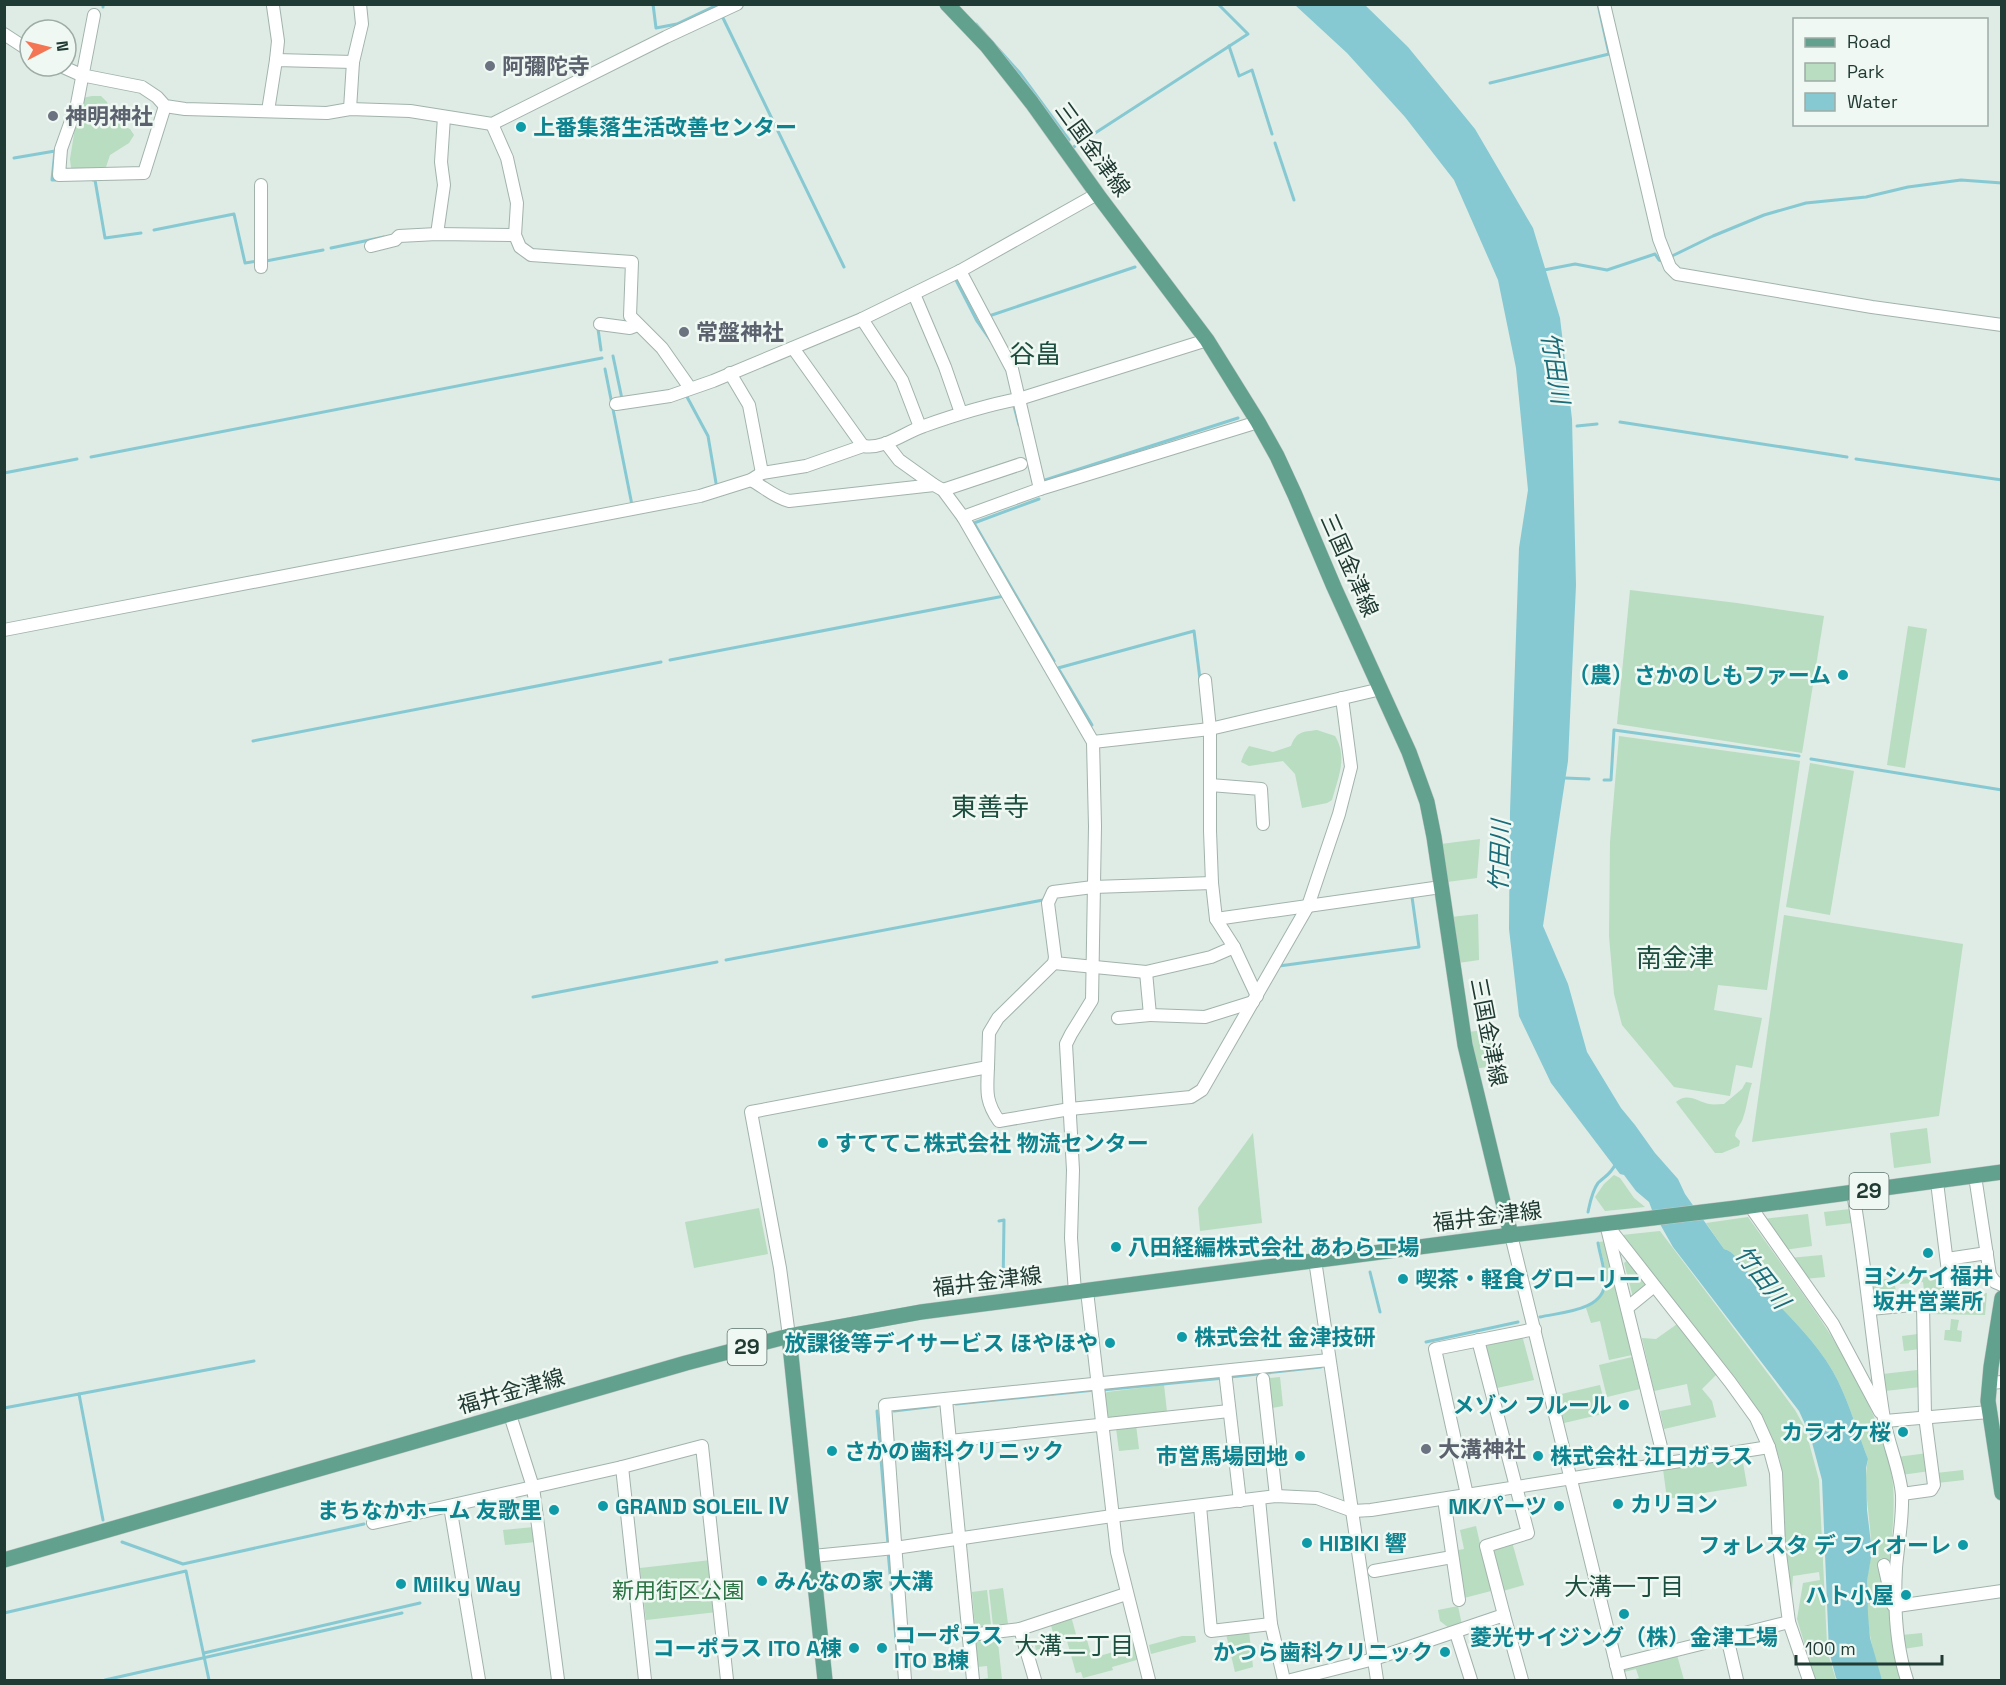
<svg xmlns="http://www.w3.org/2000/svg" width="2006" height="1685" font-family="'Space Grotesk','Noto Sans JP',sans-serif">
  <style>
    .green { fill: #b8ddc0 }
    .water { fill: #86c9d2 }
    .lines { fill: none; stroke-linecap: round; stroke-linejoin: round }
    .stream { stroke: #86c9d2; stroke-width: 3 }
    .minor-casing { stroke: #a2b3ac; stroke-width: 14 }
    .major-casing { stroke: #c1c8c6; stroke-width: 16 }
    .minor { stroke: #fff; stroke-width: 12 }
    .major { stroke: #63a18f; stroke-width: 15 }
    .worship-dot { fill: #6b7280; stroke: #f0f8f3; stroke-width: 2 }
    .culture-dot { fill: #0f9aa8; stroke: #f0f8f3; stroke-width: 2 }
    .labels { text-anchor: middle; stroke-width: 5; stroke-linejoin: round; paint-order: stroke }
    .shield { fill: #f0f8f3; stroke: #5e746d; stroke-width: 1.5 }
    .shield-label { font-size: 21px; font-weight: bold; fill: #203b33 }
    .worship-label { font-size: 22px; font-weight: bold; fill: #5b616d; stroke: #f0f8f3; text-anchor: start }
    .culture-label { font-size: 22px; font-weight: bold; fill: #0d838f; stroke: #f0f8f3; text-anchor: start }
    .street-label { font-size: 22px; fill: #203b33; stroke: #f0f8f3 }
    .park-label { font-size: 22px; fill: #2a7343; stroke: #f0f8f3 }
    .water-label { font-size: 24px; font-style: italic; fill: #196c78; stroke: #f0f8f3 }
    .neighbourhood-label { font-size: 24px; fill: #1c4e3f; stroke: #f0f8f3 }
    .quarter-label { font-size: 26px; fill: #1c4e3f; stroke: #f0f8f3 }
  </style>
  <rect width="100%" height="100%" fill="#dfebe5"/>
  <g class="green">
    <polygon points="92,96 101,96 107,102 115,122 130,129 134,135 129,143 110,155 105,170 75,171 71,168 70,159 79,103 82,98"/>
    <polygon points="1630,590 1737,603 1824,616 1802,753 1617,724"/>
    <polygon points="1908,626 1927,629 1905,768 1887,765"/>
    <path d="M1317,730L1335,736C1348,757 1338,778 1332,800L1327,803L1302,808L1295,774L1283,761L1249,766L1241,762L1244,754L1249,746L1273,752L1291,746C1297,731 1302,732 1317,730Z"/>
    <polygon points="1619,736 1800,761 1767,990 1718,985 1714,1010 1762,1018 1752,1068 1736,1065 1730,1096 1674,1087 1622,1025 1614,994 1609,936 1610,842"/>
    <polygon points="1810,763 1854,771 1830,915 1786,907"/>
    <polygon points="1480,839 1477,878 1447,882 1441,844"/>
    <polygon points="1478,914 1479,960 1458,963 1451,917"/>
    <polygon points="1784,915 1963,944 1939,1116 1752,1142"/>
    <polygon points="1492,1029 1499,1065 1474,1069 1468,1032"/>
    <path d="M1746,1082L1752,1083C1748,1094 1747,1107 1743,1118C1741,1125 1736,1127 1735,1136L1740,1141L1739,1146L1722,1153H1715L1676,1102C1687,1092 1697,1101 1709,1104C1713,1105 1719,1104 1724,1104L1742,1089Z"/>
    <polygon points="1927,1128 1931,1163 1894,1168 1890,1133"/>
    <polygon points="1253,1133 1262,1223 1200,1231 1198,1208"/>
    <polygon points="1614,1175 1620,1178 1634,1198 1645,1207 1605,1211 1595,1197 1604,1184"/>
    <polygon points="759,1208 768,1254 694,1268 685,1222"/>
    <polygon points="1850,1209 1852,1223 1826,1226 1824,1212"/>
    <polygon points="1808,1214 1812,1246 1784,1250 1763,1219"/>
    <path d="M1748,1217C1803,1296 1870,1375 1891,1471C1897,1501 1891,1533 1891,1563L1881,1558L1879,1561L1889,1611L1900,1680H1882C1871,1650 1864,1611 1867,1580C1868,1570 1871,1561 1871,1552C1872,1521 1862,1490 1868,1459C1858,1433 1850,1406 1838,1381C1819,1342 1782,1310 1753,1278C1745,1269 1736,1252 1724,1249L1706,1223Z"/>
    <polygon points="1660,1231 1775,1383 1795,1410 1805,1428 1819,1480 1827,1644 1806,1649 1797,1619 1803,1583 1820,1580 1819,1572 1793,1576 1791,1603 1786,1555 1782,1478 1780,1460 1772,1437 1759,1413 1741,1385 1622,1235"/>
    <path d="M1606,1241L1632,1355L1609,1360L1600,1321L1591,1323L1586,1308C1617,1292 1605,1270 1599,1242Z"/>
    <polygon points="1822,1255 1825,1277 1804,1279 1789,1258"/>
    <polygon points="1628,1260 1648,1286 1633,1297 1624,1263"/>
    <polygon points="1946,1275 1947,1289 1942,1295 1925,1298 1923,1282 1900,1284 1899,1280"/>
    <polygon points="1894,1278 1897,1300 1875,1303 1871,1300 1869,1281"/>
    <polygon points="1987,1293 1985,1315 1927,1314 1928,1306 1956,1297"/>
    <polygon points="1951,1319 1959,1320 1957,1330 1962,1331 1961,1342 1944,1340 1945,1330 1950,1330"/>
    <polygon points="1680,1322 1718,1373 1702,1389 1712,1401 1716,1417 1664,1429 1660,1411 1691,1405 1687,1384 1654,1391 1642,1338 1656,1339"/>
    <polygon points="1918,1334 1920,1349 1904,1351 1902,1336"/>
    <polygon points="1520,1337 1523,1339 1534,1380 1497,1388 1486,1347 1490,1343"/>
    <polygon points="1632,1357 1640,1389 1607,1397 1599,1365"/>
    <polygon points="1917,1370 1920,1387 1885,1391 1883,1374"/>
    <polygon points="1280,1377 1283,1406 1272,1408 1269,1378"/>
    <polygon points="1164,1385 1167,1412 1110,1418 1107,1415 1104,1395 1107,1392"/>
    <polygon points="1600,1385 1607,1413 1564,1423 1557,1395"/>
    <polygon points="1136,1425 1139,1449 1119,1451 1116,1428"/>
    <polygon points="1928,1453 1930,1471 1901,1475 1897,1457"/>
    <polygon points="1742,1457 1747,1486 1667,1499 1663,1469"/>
    <polygon points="1963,1470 1964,1480 1937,1483 1936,1473"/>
    <polygon points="1476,1526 1491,1591 1464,1598 1453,1551 1464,1549 1460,1530"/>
    <polygon points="534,1527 536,1542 505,1545 503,1530"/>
    <polygon points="1512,1542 1524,1585 1503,1591 1492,1551 1494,1547"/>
    <polygon points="711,1560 717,1612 646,1620 640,1568"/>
    <polygon points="1003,1588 1008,1624 993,1626 989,1590"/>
    <polygon points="987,1590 991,1625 975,1627 972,1592"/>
    <polygon points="1458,1606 1462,1625 1449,1628 1440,1621 1438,1610"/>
    <polygon points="1071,1616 1078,1642 1087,1640 1092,1658 1117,1651 1116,1645 1135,1640 1140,1659 1112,1667 1113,1670 1083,1678 1081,1672 1076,1673 1067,1641 1036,1650 1034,1642 1054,1636 1050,1622"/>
    <polygon points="1249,1631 1253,1667 1235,1672 1226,1634"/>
    <polygon points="997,1633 1002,1680 977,1680 988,1678 987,1666 977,1667 974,1639"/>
    <polygon points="1922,1633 1923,1646 1903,1649 1902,1635"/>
    <polygon points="1182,1636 1195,1636 1196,1642 1151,1654 1149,1645"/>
    <polygon points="1827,1650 1836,1680 1815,1680 1806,1655"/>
    <polygon points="1677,1655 1684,1680 1631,1680 1639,1678 1636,1669 1624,1672 1623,1668"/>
  </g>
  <path class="water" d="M1295,5H1365L1408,47L1475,129L1533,228L1560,318L1572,419L1576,585L1568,761L1543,926L1568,984L1587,1052L1621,1108L1635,1125L1655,1153L1678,1179L1685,1194L1724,1249C1736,1252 1745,1269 1753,1278C1782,1310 1819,1342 1838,1381C1850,1406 1858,1433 1868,1459L1866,1468L1867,1510L1872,1552L1867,1581L1868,1615L1870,1638L1882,1680H1838L1836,1678L1829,1651L1822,1480L1810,1435L1799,1411L1673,1247L1652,1210L1649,1202L1636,1191L1624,1175L1620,1174L1551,1083L1519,1016L1509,929L1510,812L1519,548L1528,490L1516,368L1498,280L1454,180L1405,117L1347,53Z"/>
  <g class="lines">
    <g class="stream">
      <polyline points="653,4 656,28 677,24 719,4"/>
      <polyline points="103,7 103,4"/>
      <polyline points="723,18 844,267"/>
      <polyline points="976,24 1019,72 1069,140"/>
      <polyline points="1229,46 1239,76 1252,70 1272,134"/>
      <polyline points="1490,83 1609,54 1598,4"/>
      <polyline points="1275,143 1294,200"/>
      <polyline points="1072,148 1248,34 1218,4"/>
      <polyline points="14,158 55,151 52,180 59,180"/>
      <polyline points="93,180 95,180 105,238 141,233"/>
      <polyline points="154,230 234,214 245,263 257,261"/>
      <polyline points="331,248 384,237"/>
      <polyline points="1672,256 1713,236 1764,215 1806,203 1866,197 1908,187 1961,180 2002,183"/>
      <polyline points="266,261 323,250"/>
      <polyline points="1544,270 1575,264 1607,270 1655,254 1659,260 1662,261"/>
      <polyline points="956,280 977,321 991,341"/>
      <polyline points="989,316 1135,267"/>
      <polyline points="598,329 601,350"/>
      <polyline points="613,356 622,399"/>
      <polyline points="605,369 632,505"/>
      <polyline points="686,395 708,436 716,483"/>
      <polyline points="1014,406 1019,425"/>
      <polyline points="1620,422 1847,457"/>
      <polyline points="1577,426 1597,424"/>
      <polyline points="91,457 602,358"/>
      <polyline points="1856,459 2002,480"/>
      <polyline points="4,473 77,459"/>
      <polyline points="1042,481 1238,418"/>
      <polyline points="1039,499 974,523 1054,661"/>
      <polyline points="670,660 1004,596"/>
      <polyline points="1092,725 1058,668 1194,631 1200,679"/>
      <polyline points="253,741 661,662"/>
      <polyline points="1811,759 2002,790"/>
      <polyline points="1565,778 1589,779"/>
      <polyline points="1604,780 1611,780 1614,730 1799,756"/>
      <polyline points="726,960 1043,900"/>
      <polyline points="1279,966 1419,947 1412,897"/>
      <polyline points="533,997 717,962"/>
      <path d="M1588,1212C1590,1203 1592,1191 1598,1183C1605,1176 1610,1175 1615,1165"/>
      <polyline points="999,1221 1004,1220 1003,1288"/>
      <polyline points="1370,1272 1380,1312"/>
      <path d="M1540,1317C1562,1312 1605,1311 1605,1281C1605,1269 1600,1255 1598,1243"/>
      <polyline points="1426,1342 1518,1322"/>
      <polyline points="1230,1377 1321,1367"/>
      <polyline points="1102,1390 1224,1378"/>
      <polyline points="79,1394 254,1361"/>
      <polyline points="956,1404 1095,1390"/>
      <polyline points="4,1408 79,1394 103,1520"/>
      <polyline points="877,1411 888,1544"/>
      <polyline points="894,1411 936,1406"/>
      <polyline points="122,1542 183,1564 364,1524"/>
      <polyline points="888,1551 898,1661"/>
      <polyline points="4,1613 186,1571 209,1680"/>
      <polyline points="204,1653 420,1603"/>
      <polyline points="105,1680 402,1613"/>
    </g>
    <defs>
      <g id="minor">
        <polyline points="1604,4 1659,239 1670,267 1677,274 1872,307 2002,325"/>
        <polyline points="273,6 278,41 276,60"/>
        <polyline points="94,15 77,104 61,149 59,175 144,173 165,106"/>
        <polyline points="4,34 30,51"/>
        <polyline points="61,66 81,75 142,87 157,97 165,106 185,109 327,113 350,109 410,111 492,124 666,37 737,4"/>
        <polyline points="350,109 353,62 362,24 360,4"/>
        <polyline points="268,111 276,60 353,62"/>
        <polyline points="492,124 507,158 517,203 515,235 520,247 531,255 632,262 630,316 662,348 690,388"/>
        <polyline points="437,234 444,185 441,162 444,117"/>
        <polyline points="371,246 395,240 399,236 437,234 515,235"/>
        <polyline points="261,267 261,185"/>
        <polyline points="960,271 1012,369 1040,489"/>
        <polyline points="914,294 945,367 961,413"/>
        <polyline points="862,319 902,380 920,427"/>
        <polyline points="600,324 630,328 638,325"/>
        <polyline points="793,348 863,446"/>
        <polyline points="730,373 749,405 762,473"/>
        <polyline points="616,404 670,396 713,381 862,319 960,271 1097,194"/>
        <polyline points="886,443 899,460 934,485"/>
        <path d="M751,480C764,487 774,497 789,501L934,485L943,490L963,517L1093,742L1095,826L1092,1000L1071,1034L1066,1044L1073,1170L1071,1238L1075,1292"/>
        <polyline points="943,490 1021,464"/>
        <polyline points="963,517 1040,489 1258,422"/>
        <path d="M4,630L700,496L751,480L762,473L806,466L863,446C884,450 905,432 924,426C955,415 987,405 1019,399L1207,340"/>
        <polyline points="1093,742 1210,729 1381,689"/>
        <polyline points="1210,785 1261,789 1263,824"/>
        <polyline points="1216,919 1441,887"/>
        <polyline points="1234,947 1257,996"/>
        <polyline points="1054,963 1146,972 1211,957 1234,947 1216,919 1212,883 1210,831 1210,729 1205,680"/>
        <polyline points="1146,972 1150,1015 1205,1017 1253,1002"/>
        <polyline points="1118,1018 1150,1015"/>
        <path d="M988,1067C987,1091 985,1101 999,1121L1070,1109L1191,1097L1202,1090L1308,906L1339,814L1351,767L1342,698"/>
        <polyline points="1975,1176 1990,1275 1995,1282 2002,1285"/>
        <path d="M1853,1193C1866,1268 1872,1344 1884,1419C1888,1444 1900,1469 1902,1495C1903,1519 1898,1543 1896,1568C1894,1604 1896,1646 1907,1680"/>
        <polyline points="1750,1206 1833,1324 1880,1412"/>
        <polyline points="1606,1224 1730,1382 1756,1418 1769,1447 1776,1473 1779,1546 1789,1622 1809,1680"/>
        <polyline points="1607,1228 1665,1463"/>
        <polyline points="1511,1235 1620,1680"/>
        <polyline points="1947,1259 1987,1253"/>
        <polyline points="1315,1260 1377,1680"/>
        <polyline points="1087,1291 1117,1552 1149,1680"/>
        <polyline points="1923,1304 1951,1296 1937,1182"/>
        <polyline points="1627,1308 1654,1286"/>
        <polyline points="1870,1309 1923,1304 1925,1416 1934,1485 1931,1490 1902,1494"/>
        <polyline points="789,1336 780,1268 751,1112 988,1067 989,1033 998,1018 1054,963 1055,957 1048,903 1053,892 1093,887 1212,883"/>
        <polyline points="1478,1340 1528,1533 1486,1546 1504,1615"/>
        <polyline points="1225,1371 1240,1501"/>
        <polyline points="1263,1379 1276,1496"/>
        <polyline points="1989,1383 2002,1382"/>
        <polyline points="946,1400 973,1680"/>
        <polyline points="510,1415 533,1487 558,1680"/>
        <polyline points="1885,1421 1989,1412"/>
        <polyline points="950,1441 1229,1411"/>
        <polyline points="622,1467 645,1680"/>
        <polyline points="1467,1495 1435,1349 1535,1329"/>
        <polyline points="1259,1499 1271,1624 1284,1680"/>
        <polyline points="1444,1499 1459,1600"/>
        <polyline points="450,1506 479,1680"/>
        <polyline points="1200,1506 1211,1631 1271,1624"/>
        <polyline points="373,1523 622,1467 702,1446 727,1680"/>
        <polyline points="813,1556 895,1548 1112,1516 1276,1496 1317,1498 1353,1511 1371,1510 1769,1447"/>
        <polyline points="1884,1565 1893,1605 1897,1606 2002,1591"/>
        <polyline points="1374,1571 1452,1557"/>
        <polyline points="1020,1629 1126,1594"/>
        <polyline points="1456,1633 1471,1680"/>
        <polyline points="969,1635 1020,1629 1035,1680"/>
        <polyline points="1727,1637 1737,1680"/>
        <polyline points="1616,1665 1789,1622"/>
        <polyline points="905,1680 885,1405 1329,1360"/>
        <polyline points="1291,1680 1374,1659 1504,1615 1522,1680"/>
      </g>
      <g id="major">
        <polyline points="947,4 987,46 1032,103 1100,198 1207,340 1258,422 1277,456 1295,495 1334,587 1409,752 1427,802 1434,837 1465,1045 1511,1235"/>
        <polyline points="2002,1298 1991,1367 1988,1401 2002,1493"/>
        <polyline points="789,1336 825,1680"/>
        <polyline points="4,1560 686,1363 789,1336 921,1312 1511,1235 1736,1208 2002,1172"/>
      </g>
    </defs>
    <use href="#minor" class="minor-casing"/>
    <use href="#major" class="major-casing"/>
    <use href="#minor" class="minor"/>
    <use href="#major" class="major"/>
  </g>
  <g class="worship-dot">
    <circle cx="490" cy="66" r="6"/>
    <circle cx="53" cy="116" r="6"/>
    <circle cx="684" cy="332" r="6"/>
    <circle cx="1426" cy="1449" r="6"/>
  </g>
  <g class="culture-dot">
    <circle cx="521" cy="127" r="6"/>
    <circle cx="1843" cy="675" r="6"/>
    <circle cx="823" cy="1143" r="6"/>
    <circle cx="1116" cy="1247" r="6"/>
    <circle cx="1928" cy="1253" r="6"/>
    <circle cx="1403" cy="1279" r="6"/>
    <circle cx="1182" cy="1337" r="6"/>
    <circle cx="1110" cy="1343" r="6"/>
    <circle cx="1624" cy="1405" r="6"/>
    <circle cx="1903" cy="1432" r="6"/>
    <circle cx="832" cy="1451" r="6"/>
    <circle cx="1300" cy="1456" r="6"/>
    <circle cx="1538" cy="1456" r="6"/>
    <circle cx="1618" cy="1504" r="6"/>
    <circle cx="603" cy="1506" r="6"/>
    <circle cx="1559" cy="1506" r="6"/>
    <circle cx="554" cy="1510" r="6"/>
    <circle cx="1307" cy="1543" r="6"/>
    <circle cx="1963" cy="1545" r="6"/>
    <circle cx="762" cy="1581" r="6"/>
    <circle cx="401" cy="1584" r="6"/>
    <circle cx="1906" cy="1595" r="6"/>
    <circle cx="1624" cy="1614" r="6"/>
    <circle cx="854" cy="1648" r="6"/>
    <circle cx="882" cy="1648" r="6"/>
    <circle cx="1445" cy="1652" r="6"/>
  </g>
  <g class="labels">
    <g class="shield">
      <rect x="1849.5" y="1173" width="39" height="36" rx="4.5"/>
      <rect x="727.5" y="1329" width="39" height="36" rx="4.5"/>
    </g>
    <g class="shield-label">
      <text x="1869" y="1198">29</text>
      <text x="747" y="1354">29</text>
    </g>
    <g class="worship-label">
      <text x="502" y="74">阿彌陀寺</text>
      <text x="65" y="124">神明神社</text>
      <text x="696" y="340">常盤神社</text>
      <text x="1438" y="1457">大溝神社</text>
    </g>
    <g class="culture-label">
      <text x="533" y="135">上番集落生活改善センター</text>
      <text x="1831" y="683" text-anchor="end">（農）さかのしもファーム</text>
      <text x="835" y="1151">すててこ株式会社 物流センター</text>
      <text x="1128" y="1255">八田経編株式会社 あわら工場</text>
      <text x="1928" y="1284" text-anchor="middle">ヨシケイ福井<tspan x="1928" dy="25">坂井営業所</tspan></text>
      <text x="1415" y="1287">喫茶・軽食 グローリー</text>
      <text x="1194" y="1345">株式会社 金津技研</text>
      <text x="1098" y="1351" text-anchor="end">放課後等デイサービス ほやほや</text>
      <text x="1612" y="1413" text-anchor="end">メゾン フルール</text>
      <text x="1891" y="1440" text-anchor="end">カラオケ桜</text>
      <text x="844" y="1459">さかの歯科クリニック</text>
      <text x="1288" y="1464" text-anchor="end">市営馬場団地</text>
      <text x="1550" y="1464">株式会社 江口ガラス</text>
      <text x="1630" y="1512">カリヨン</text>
      <text x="615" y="1514">GRAND SOLEIL Ⅳ</text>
      <text x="1547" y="1514" text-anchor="end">MKパーツ</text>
      <text x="542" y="1518" text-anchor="end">まちなかホーム 友歌里</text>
      <text x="1319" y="1551">HIBIKI 響</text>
      <text x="1951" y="1553" text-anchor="end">フォレスタ デ フィオーレ</text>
      <text x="774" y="1589">みんなの家 大溝</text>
      <text x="413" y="1592">Milky Way</text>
      <text x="1894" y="1603" text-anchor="end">ハト小屋</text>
      <text x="894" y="1643">コーポラス<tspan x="894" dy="25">ITO B棟</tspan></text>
      <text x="1624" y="1645" text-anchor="middle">菱光サイジング（株）金津工場</text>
      <text x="842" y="1656" text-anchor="end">コーポラス ITO A棟</text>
      <text x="1433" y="1660" text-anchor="end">かつら歯科クリニック</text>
    </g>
    <g class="street-label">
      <text transform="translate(1093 149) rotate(54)" y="8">三国金津線</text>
      <text transform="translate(1350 565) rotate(66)" y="8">三国金津線</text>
      <text transform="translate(1489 1032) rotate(79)" y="8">三国金津線</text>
      <text transform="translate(1487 1216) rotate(-7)" y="8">福井金津線</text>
      <text transform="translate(987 1281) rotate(-7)" y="8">福井金津線</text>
      <text transform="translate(511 1391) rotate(-16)" y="8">福井金津線</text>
    </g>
    <g class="park-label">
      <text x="678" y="1598">新用街区公園</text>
    </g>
    <g class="water-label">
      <text transform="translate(1555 368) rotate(81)" y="8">竹田川</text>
      <text transform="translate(1500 856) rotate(-88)" y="8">竹田川</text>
      <text transform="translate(1762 1277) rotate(52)" y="8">竹田川</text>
    </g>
    <g class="neighbourhood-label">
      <text x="1624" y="1595">大溝一丁目</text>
      <text x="1074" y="1654">大溝二丁目</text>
    </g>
    <g class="quarter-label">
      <text x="1035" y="363">谷畠</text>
      <text x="990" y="816">東善寺</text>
      <text x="1675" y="967">南金津</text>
    </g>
  </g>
  <rect width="2006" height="1685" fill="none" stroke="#203b33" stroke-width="12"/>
  <rect x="1793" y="18" width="195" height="108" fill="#f0f8f3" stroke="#9daca6" stroke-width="1.5"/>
  <rect x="1805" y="38" width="30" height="9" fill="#63a18f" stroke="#9daca6" stroke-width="1.5"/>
  <text x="1847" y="48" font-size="18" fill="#203b33">Road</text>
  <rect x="1805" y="63" width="30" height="18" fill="#b8ddc0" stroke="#9daca6" stroke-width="1.5"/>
  <text x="1847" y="78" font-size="18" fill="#203b33">Park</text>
  <rect x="1805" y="93" width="30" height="18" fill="#86c9d2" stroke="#9daca6" stroke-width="1.5"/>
  <text x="1847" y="108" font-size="18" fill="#203b33">Water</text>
  <g transform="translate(48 48) rotate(83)"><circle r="28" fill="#f0f8f3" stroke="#9daca6" stroke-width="1.5"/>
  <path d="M0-4.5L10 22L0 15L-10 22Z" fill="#f47554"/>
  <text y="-9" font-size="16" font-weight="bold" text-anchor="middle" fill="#203b33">N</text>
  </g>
  <path d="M1796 1655v9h146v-9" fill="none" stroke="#203b33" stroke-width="3"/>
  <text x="1805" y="1655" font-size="18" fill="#203b33" stroke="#f0f8f3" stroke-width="4.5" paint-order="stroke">100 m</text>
</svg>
